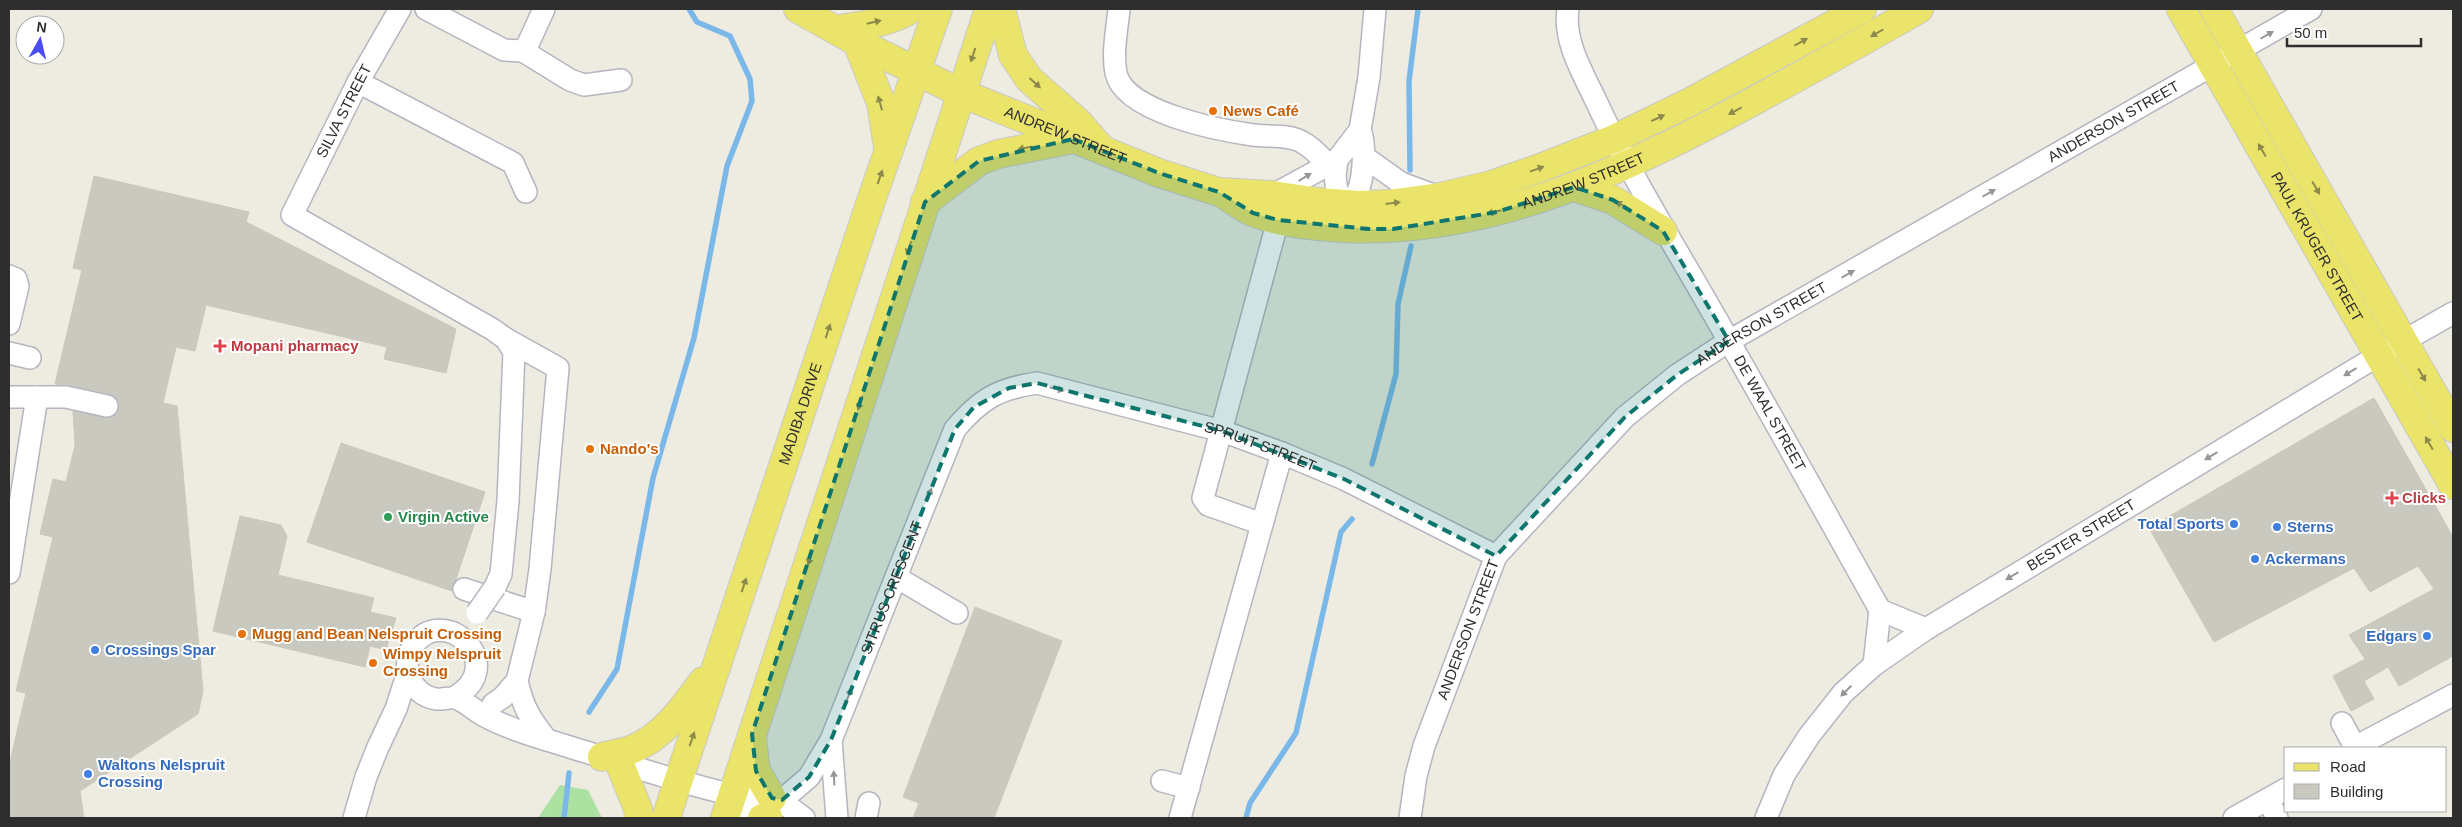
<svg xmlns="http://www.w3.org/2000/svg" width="2462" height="827" font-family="Helvetica,sans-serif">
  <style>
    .green { fill: #abe1a1 }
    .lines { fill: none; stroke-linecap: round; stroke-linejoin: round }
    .stream { stroke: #7bb8ea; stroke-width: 5.5 }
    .building { fill: #cac9bf; stroke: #cac7bb }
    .minor-casing { stroke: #b4b5c0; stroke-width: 24 }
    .major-casing { stroke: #c9c9c9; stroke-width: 30 }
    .minor { stroke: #fff; stroke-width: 21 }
    .major { stroke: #ebe46a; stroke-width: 28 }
    .minor-bridge-casing { stroke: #b4b5c0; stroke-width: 24; stroke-linecap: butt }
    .minor-bridge { stroke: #fff; stroke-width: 21 }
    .oneway { fill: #8c894c }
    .oneway2 { fill: #969696 }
    .marked { fill: #0f766e; fill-opacity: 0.2; stroke: #0f766e; stroke-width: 4; stroke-dasharray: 10 6; stroke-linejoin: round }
    .food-dot { fill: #e8710a; stroke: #fff; stroke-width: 2 }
    .health-dot { fill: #e0444e; stroke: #fff; stroke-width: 2 }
    .leisure-dot { fill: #2e9e5b; stroke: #fff; stroke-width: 2 }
    .shop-dot { fill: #3f7fe0; stroke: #fff; stroke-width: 2 }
    .labels { text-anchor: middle; stroke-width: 4; stroke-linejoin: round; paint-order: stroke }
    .street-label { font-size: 15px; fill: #2e2e2e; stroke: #fff }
    .food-label { font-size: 15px; font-weight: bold; fill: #c56008; stroke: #fff; text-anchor: start }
    .health-label { font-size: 15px; font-weight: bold; fill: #be3a42; stroke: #fff; text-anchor: start }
    .leisure-label { font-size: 15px; font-weight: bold; fill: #27864d; stroke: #fff; text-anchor: start }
    .shop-label { font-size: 15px; font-weight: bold; fill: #366cbe; stroke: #fff; text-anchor: start }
  </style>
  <rect width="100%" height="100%" fill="#eeebe1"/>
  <polygon class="green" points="560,785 588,790 602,818 538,818"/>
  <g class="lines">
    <g class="stream">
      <polyline points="1410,170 1409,81 1418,9"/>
      <polyline points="1372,464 1396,374 1398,304 1411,246"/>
      <polyline points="589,712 617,669 653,478 694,338 727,166 752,101 750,79 730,36 697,22 689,9"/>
      <polyline points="564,818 569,773"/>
      <polyline points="1246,818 1250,803 1296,733 1341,532 1352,519"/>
    </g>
  </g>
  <g class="building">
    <polygon points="94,176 249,212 246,222 456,329 446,373 384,359 387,347 206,305 195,351 176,347 163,403 177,406 203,691 198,714 80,791 84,818 9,818 9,766 26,693 16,691 53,537 40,534 53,479 66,482 75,446 73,411 110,418 117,414 119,408 116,397 110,394 69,385 55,384 82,270 73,268"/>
    <polygon points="2374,398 2453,537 2453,656 2399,686 2388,667 2364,681 2374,699 2351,711 2333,676 2365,659 2349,635 2434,589 2418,566 2370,592 2354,568 2214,642 2149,528"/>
    <polygon points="341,443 485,492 452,591 307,542"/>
    <polygon points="240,516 281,525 287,536 278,575 374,598 370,612 396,618 386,650 370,646 365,667 213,631"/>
    <polygon points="975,607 1062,641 994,818 913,818 919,803 903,797"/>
  </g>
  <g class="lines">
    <defs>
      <g id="minor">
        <polyline points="400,9 358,82 292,215 492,329 506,339 514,352 508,501 501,574 495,587"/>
        <polyline points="426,9 504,50 523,51 527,46 544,9"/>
        <path d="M1119,9C1117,30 1112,53 1116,73C1124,112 1218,130 1253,135C1268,137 1288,134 1302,142C1312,147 1320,156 1327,164"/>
        <path id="s1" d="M1568,9C1563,41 1583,73 1596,101C1635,185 1685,262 1730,343C1781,432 1830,521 1880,610L1926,629"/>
        <polyline points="523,51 570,80 584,85 621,80"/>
        <polyline points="358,82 513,163 526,192"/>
        <polyline points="1363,156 1401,183 1439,197"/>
        <polyline points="1273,195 1337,160"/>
        <path d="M1336,211C1343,207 1350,202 1355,196C1364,184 1366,143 1360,130"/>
        <polyline points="1352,212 1345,205 1337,191 1335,176 1337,160 1360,130 1369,77 1375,9"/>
        <polyline points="9,276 16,279 18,286 9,324"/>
        <polyline points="9,353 30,358"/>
        <polyline points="9,397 66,397 107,406"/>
        <polyline points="1262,524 1208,505 1203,498 1278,220"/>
        <polyline points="9,573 37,397"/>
        <polyline points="896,577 957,613"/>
        <polyline points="464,589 534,612"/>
        <polyline points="1874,665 1880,610"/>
        <path d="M517,681C523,707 530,719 547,740"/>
        <path d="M455,697C511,664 443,601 413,646C400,666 411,695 436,699C443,700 452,696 458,699C467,703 474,710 483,715C512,731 545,739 576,749C626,764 677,782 729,794C736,796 743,791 751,792C773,795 787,805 804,818"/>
        <polyline points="493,704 503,697 517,681 534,612 540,569 558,368 506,339"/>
        <polyline points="2342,723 2355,747"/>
        <polyline points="2353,748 2453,695"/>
        <polyline points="1162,781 1189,788"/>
        <polyline points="731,795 745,809 770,818"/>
        <polyline points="2268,799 2277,818"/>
        <polyline points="782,800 809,777 831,740"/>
        <polyline points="354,818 366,777 378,747 396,709 408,672"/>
        <path id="s2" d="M837,818L831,740L955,429C981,399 997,389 1037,383L1222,431L1282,453L1344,479L1496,556"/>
        <polyline points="866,818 869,803"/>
        <polyline points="1180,818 1282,453"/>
        <path id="s3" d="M1410,818L1416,776L1424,746L1496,556L1625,417L1677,375L1729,341L2311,9"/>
        <path id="s4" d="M1766,818L1784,775L1809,736L1843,693L1874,665L1926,629L2379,355L2453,313"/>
        <polyline points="2234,818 2286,789"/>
      </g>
      <g id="major">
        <path id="s5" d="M798,9L857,42L961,93L1159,173L1219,192L1273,195L1318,202L1359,205L1388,204L1440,197L1491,185L1540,168L1614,139L1690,102L1862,9"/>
        <polyline points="1001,9 1013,55 1029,79 1077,121 1098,145"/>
        <path id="s6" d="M2181,9L2453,485"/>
        <polyline points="2214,9 2453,428"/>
        <path d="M836,30C860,25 891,23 911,9"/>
        <polyline points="857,42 881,103 888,147"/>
        <polyline points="1574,187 1613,200 1663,231"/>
        <path id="s7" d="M1223,194C1233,200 1244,209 1255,213C1284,224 1314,226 1344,228C1494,235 1632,167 1761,97C1814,68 1867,39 1919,9"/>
        <polyline points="925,202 979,161 998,154 1073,139"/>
        <polyline points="752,738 756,771 772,798"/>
        <path d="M602,757C612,754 623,753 633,749C664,736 684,707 703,681"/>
        <polyline points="619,762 638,809 639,818"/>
        <path id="s8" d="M666,818L870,204L938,9"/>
        <polyline points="725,818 989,9"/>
        <polyline points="762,818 768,817"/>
      </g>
    </defs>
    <use href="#minor" class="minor-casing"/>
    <use href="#major" class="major-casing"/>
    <use href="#minor" class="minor"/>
    <use href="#major" class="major"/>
    <defs>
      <polyline id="minor-bridge" points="477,613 495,587"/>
    </defs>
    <use href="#minor-bridge" class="minor-bridge-casing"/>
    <use href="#minor-bridge" class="minor-bridge"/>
  </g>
  <defs><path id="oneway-solid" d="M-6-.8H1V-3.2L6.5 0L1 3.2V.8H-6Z" transform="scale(1.25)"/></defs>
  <g class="oneway">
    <use href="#oneway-solid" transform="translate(874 22) rotate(-13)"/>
    <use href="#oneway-solid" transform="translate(1877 33) rotate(150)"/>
    <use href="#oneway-solid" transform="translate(1801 42) rotate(-29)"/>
    <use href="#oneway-solid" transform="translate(973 55) rotate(108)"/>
    <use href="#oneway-solid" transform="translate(1035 83) rotate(42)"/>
    <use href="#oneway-solid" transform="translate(880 103) rotate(-106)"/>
    <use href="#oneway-solid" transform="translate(1735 111) rotate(152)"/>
    <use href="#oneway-solid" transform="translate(1658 118) rotate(-25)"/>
    <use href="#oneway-solid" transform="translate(1025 148) rotate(169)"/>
    <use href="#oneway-solid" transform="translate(2262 150) rotate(-120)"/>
    <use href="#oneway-solid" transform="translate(1537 169) rotate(-20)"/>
    <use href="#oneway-solid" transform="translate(880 177) rotate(-71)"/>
    <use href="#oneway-solid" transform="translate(2316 188) rotate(60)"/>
    <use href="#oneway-solid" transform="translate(1393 203) rotate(-7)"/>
    <use href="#oneway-solid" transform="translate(1622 205) rotate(-150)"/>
    <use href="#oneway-solid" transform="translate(1494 212) rotate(167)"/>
    <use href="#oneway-solid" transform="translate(909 248) rotate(108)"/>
    <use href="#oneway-solid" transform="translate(828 331) rotate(-72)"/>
    <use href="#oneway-solid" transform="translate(2422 375) rotate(60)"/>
    <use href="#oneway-solid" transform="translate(860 403) rotate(108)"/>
    <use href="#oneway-solid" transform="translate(2429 443) rotate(-120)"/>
    <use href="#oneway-solid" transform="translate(810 558) rotate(108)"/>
    <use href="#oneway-solid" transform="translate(744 585) rotate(-72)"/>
    <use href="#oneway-solid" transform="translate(692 739) rotate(-71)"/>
  </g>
  <g class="oneway2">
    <use href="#oneway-solid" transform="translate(2267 35) rotate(-30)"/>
    <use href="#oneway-solid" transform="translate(1305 177) rotate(-32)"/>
    <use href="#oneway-solid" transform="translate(1989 193) rotate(-30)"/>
    <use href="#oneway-solid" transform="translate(1848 274) rotate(-30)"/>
    <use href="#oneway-solid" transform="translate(2350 372) rotate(149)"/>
    <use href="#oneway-solid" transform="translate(1057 389) rotate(14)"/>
    <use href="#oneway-solid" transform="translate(2211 456) rotate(149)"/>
    <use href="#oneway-solid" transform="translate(929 495) rotate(-68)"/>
    <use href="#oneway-solid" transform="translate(2012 576) rotate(149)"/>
    <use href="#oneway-solid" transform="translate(1846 691) rotate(135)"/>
    <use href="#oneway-solid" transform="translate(849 695) rotate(-68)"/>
    <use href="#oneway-solid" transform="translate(834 778) rotate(-93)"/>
  </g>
  <path class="marked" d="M1073,139L1159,173L1219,192L1253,213L1278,220L1369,229H1393L1497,212L1574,187L1613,200L1663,231L1729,341L1677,375L1625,417L1496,556L1344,479L1222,431L1037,383L1009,388L974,407L955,429L831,740L809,777L782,800L772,798L756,771L752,734L925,202L979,161Z"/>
  <g class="food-dot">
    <circle cx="1213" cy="111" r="5"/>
    <circle cx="590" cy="449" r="5"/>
    <circle cx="242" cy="634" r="5"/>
    <circle cx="373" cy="663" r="5"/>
  </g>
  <g class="health-dot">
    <path d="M217.5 338.5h5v5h5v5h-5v5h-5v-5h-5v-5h5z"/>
    <path d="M2389.5 490.5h5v5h5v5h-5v5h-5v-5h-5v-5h5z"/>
  </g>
  <circle class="leisure-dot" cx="388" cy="517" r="5"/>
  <g class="shop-dot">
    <circle cx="2234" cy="524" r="5"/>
    <circle cx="2277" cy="527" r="5"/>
    <circle cx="2255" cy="559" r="5"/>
    <circle cx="2427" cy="636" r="5"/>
    <circle cx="95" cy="650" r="5"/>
    <circle cx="88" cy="774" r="5"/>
  </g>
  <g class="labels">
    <g class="street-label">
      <text transform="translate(344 111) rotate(-63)" y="5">SILVA STREET</text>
      <text dy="5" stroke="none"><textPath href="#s3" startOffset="1038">ANDERSON STREET</textPath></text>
      <text dy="5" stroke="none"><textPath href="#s5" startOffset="296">ANDREW STREET</textPath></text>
      <text dy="5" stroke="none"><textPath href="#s7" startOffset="374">ANDREW STREET</textPath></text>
      <text dy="5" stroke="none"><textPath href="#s6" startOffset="274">PAUL KRUGER STREET</textPath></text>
      <text dy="5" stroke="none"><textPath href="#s3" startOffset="632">ANDERSON STREET</textPath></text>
      <text dy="5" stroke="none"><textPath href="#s8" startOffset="426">MADIBA DRIVE</textPath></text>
      <text dy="5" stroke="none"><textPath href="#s1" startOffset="455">DE WAAL STREET</textPath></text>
      <text dy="5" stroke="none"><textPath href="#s2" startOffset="742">SPRUIT STREET</textPath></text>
      <text dy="5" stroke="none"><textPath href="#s4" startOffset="434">BESTER STREET</textPath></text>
      <text dy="5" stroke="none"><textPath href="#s2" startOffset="242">SITRUS CRESCENT</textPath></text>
      <text dy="5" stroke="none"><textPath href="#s3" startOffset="198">ANDERSON STREET</textPath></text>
    </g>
    <g class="food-label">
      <text x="1223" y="116">News Café</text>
      <text x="600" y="454">Nando's</text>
      <text x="252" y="639">Mugg and Bean Nelspruit Crossing</text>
      <text x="383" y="659">Wimpy Nelspruit<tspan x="383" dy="17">Crossing</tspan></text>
    </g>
    <g class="health-label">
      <text x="231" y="351">Mopani pharmacy</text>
      <text x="2402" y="503">Clicks</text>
    </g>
    <g class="leisure-label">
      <text x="398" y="522">Virgin Active</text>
    </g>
    <g class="shop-label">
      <text x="2224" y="529" text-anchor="end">Total Sports</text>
      <text x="2287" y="532">Sterns</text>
      <text x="2265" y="564">Ackermans</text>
      <text x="2417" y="641" text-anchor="end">Edgars</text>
      <text x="105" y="655">Crossings Spar</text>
      <text x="98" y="770">Waltons Nelspruit<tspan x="98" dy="17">Crossing</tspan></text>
    </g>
  </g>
  <rect width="2462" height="827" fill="none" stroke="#2e2e2e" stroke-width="20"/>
  <rect x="2284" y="747" width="162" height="65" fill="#ffffff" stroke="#ababab"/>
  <rect x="2294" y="763" width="25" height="8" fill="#ebe46a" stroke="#ababab"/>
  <text x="2330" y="772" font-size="15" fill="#2e2e2e">Road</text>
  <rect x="2294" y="784" width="25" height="15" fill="#cac9bf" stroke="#ababab"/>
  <text x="2330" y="797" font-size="15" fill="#2e2e2e">Building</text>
  <g transform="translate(40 40) rotate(8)"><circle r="24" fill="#ffffff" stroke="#ababab"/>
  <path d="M0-4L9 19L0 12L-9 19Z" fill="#4b4bf2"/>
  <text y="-8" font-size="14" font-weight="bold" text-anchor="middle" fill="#2e2e2e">N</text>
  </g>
  <path d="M2287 38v8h134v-8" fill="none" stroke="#2e2e2e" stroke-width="2.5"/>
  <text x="2294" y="38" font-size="15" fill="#2e2e2e" stroke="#ffffff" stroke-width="4" paint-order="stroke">50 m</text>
</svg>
